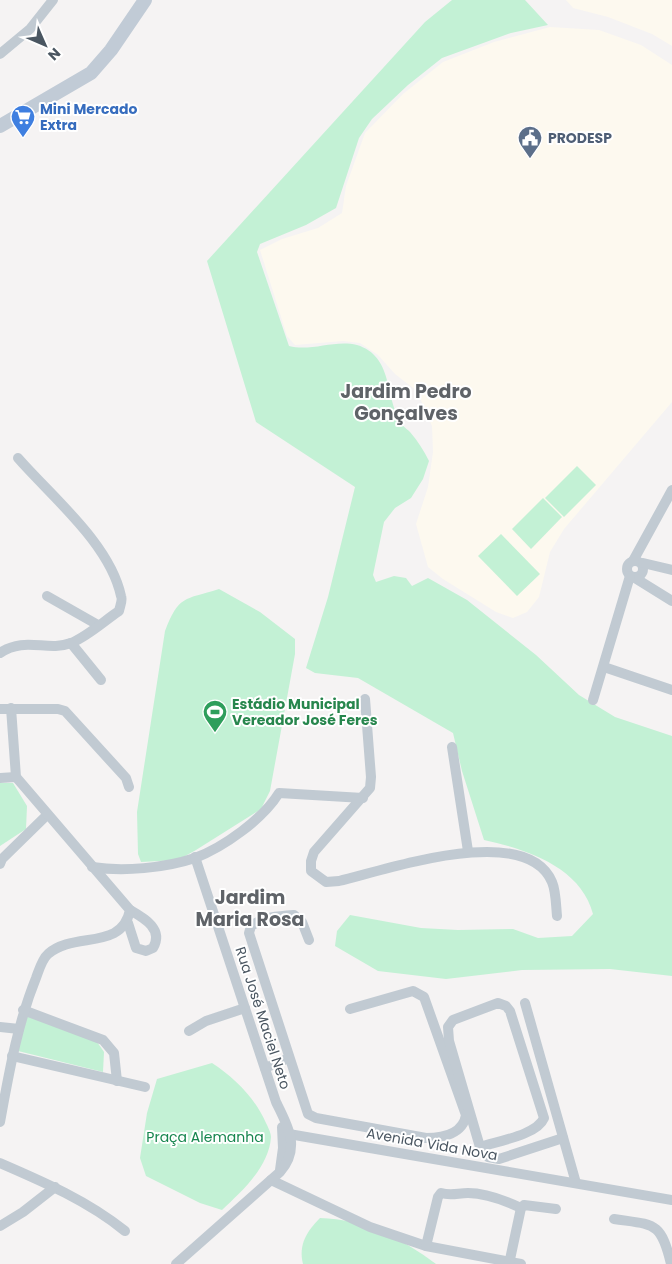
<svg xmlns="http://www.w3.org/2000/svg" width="672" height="1264" font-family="Poppins,sans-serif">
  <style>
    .commercial { fill: #fdf9ef }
    .green { fill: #c3f1d5 }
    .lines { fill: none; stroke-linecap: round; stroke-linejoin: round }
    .street { stroke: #c1cad2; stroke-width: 10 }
    .secondary { stroke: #c1cbd6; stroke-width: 14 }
    .labels { text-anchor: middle; stroke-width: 4; stroke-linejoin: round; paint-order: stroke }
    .shop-label { font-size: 14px; font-weight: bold; fill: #366cbe; stroke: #fff; text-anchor: start }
    .service-label { font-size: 14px; font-weight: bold; fill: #4e5e75; stroke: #fff; text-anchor: start }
    .leisure-label { font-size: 14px; font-weight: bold; fill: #27864d; stroke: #fff; text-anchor: start }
    .street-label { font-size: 14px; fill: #4a5661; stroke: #fff }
    .park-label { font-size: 14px; fill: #17864f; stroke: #fff }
    .district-label { font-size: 19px; font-weight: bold; fill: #5f6368; stroke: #fff }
  </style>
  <rect width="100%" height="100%" fill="#f5f3f3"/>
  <g class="commercial">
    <polygon points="566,0 672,0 672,46 652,34 608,17 573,8"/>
    <polygon points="550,27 599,30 641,45 672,65 672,402 564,529 550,552 539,597 527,612 513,618 496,612 443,579 428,567 416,524 428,487 433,452 432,426 417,391 395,374 378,355 360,343 343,341 295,345 287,336 260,250 282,239 318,228 342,213 346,186 365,133 403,94 443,62 494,42"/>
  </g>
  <g class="green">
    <path d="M452,0H525L548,25L511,33L442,58L408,85L372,119L359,138L336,208L306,225L260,244L257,252L289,346C311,352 335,339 357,345C393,356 385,396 400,421C402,426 407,429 410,432C418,441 424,451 429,461L423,479L411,498L395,508L384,522L373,575L376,582L394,576L406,578L412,586L428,578L467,600L536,655L579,695L615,717L672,736V976L610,969L522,970L446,979L378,971L335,946L337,931L350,915L421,928L458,930L513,929L538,938L572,936L593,914C581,867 526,849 484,840L462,771L453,733L358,678L315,673L306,668L328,597L355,487L256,422L207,261L425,22Z"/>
    <polygon points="577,466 596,485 564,517 545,498"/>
    <polygon points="543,498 562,517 531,549 512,529"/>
    <polygon points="501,534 540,574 517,596 478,556"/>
    <path d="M219,589L260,612L295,639V654L270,791L261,809L196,850L178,860L141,862L138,854L137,812L165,631C179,595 184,600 219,589Z"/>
    <polygon points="0,783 13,783 27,806 26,829 0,846"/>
    <polygon points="26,1016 95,1039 104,1052 103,1072 18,1051"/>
    <path d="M212,1063C235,1078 255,1098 266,1123C268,1127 271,1133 271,1137C269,1167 242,1191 222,1210L200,1203L146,1176L140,1158L147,1113L157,1079Z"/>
    <path d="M320,1218C364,1219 401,1238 436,1264H303C298,1245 307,1231 320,1218Z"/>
  </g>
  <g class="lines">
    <g class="street">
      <polyline points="0,54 30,29 53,0"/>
      <circle cx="635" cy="569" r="8"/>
      <polyline points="633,561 672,490"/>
      <polyline points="643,563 672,570"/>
      <polyline points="635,578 672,601"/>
      <polyline points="47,596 98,625"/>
      <polyline points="71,643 101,680"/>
      <path d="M0,653C25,636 47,652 71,643C88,636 104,621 119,611C120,606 123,600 121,596C110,544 52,497 18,458"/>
      <polyline points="604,667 672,690"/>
      <path d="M365,699L371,777L370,788L314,852L311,861V871L326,882L339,881C386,870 526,821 552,882C556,891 556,906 557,916"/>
      <polyline points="593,700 630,576"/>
      <polyline points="0,709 58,709 65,711 126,778 129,787"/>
      <polyline points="452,747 468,851"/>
      <polyline points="0,778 16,777"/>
      <polyline points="0,864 2,859 47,815"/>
      <path d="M92,867C123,872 165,868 195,858C224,847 263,819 279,793L363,798"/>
      <path d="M128,923L136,948L146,951L153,948C164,929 144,918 130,910"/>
      <path d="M309,940L302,922L294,915C278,916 264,917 251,926L249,933L308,1114L316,1118L426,1138C442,1138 463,1134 466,1115L424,997L413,991L350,1009"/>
      <polyline points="525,1003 576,1183"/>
      <polyline points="23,1010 103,1040 114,1053 117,1081"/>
      <polyline points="0,1027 19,1029"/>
      <polyline points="189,1031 206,1021 245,1008"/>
      <polyline points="12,1056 145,1087"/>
      <polyline points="265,1068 289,1058"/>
      <path d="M0,1122C9,1073 17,1025 36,978C39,970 42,959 48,954C74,931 122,951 130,910L16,777L11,708"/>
      <polyline points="283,1133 672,1200"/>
      <path d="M480,1147C498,1141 537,1135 544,1118L510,1011L506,1006L498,1003L453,1020L448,1027L449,1041L480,1147L488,1157L499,1159L563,1138"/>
      <path d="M0,1163C44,1182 88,1201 125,1231"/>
      <polyline points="280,1170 283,1148 282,1127"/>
      <polyline points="271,1180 370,1227 426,1246 521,1264"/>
      <path d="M614,1219C654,1225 661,1221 671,1264"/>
      <polyline points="0,1226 23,1212 55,1187"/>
      <path d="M426,1246L438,1197L441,1193C451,1196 458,1193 468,1193C486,1193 504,1200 521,1208"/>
      <path d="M176,1264L280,1172C301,1148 288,1126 276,1102L195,857"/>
      <polyline points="509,1264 521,1208 524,1205 556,1209"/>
    </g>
    <polyline class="secondary" points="0,126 91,73 111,50 145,0"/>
  </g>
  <defs>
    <symbol id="supermarket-pin" viewBox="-11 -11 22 30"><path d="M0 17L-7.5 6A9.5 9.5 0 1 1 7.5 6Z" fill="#3f7fe0" stroke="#fff"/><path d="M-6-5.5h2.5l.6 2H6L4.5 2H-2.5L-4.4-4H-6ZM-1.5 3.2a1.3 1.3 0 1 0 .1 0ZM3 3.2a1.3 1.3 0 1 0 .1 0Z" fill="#fff"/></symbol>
    <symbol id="civic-pin" viewBox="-11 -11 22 30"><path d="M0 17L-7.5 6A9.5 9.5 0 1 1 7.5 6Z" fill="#5c6f8a" stroke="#fff"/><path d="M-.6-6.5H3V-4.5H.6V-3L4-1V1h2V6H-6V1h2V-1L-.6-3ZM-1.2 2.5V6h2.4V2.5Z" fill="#fff"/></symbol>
    <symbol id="stadium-pin" viewBox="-11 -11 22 30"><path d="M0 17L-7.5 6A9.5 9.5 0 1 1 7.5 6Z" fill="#2e9e5b" stroke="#fff"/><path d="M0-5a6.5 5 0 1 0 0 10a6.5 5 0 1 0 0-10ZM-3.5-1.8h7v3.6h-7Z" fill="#fff"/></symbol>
  </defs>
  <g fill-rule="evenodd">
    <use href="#supermarket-pin" x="9" y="103" width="28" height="38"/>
    <use href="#civic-pin" x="516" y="124" width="28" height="38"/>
    <use href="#stadium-pin" x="201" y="698" width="28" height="38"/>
  </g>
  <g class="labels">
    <g class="shop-label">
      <text x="40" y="114">Mini Mercado<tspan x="40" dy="16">Extra</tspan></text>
    </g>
    <g class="service-label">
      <text x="548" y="143">PRODESP</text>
    </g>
    <g class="leisure-label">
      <text x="232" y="709">Estádio Municipal<tspan x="232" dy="16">Vereador José Feres</tspan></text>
    </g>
    <g class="street-label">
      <text transform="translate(263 1018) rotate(72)" y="5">Rua José Maciel Neto</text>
      <text transform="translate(432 1144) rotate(10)" y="5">Avenida Vida Nova</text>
    </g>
    <g class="park-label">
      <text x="205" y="1142">Praça Alemanha</text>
    </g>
    <g class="district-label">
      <text x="406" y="398">Jardim Pedro<tspan x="406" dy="22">Gonçalves</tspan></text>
      <text x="250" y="904">Jardim<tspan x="250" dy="22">Maria Rosa</tspan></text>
    </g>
  </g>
  <g transform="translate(45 45) rotate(135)" stroke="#ffffff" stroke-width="4" paint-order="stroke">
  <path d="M0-4L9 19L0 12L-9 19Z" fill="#4a5661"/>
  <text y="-8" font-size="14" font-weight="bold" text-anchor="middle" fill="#4a5661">N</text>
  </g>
</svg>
